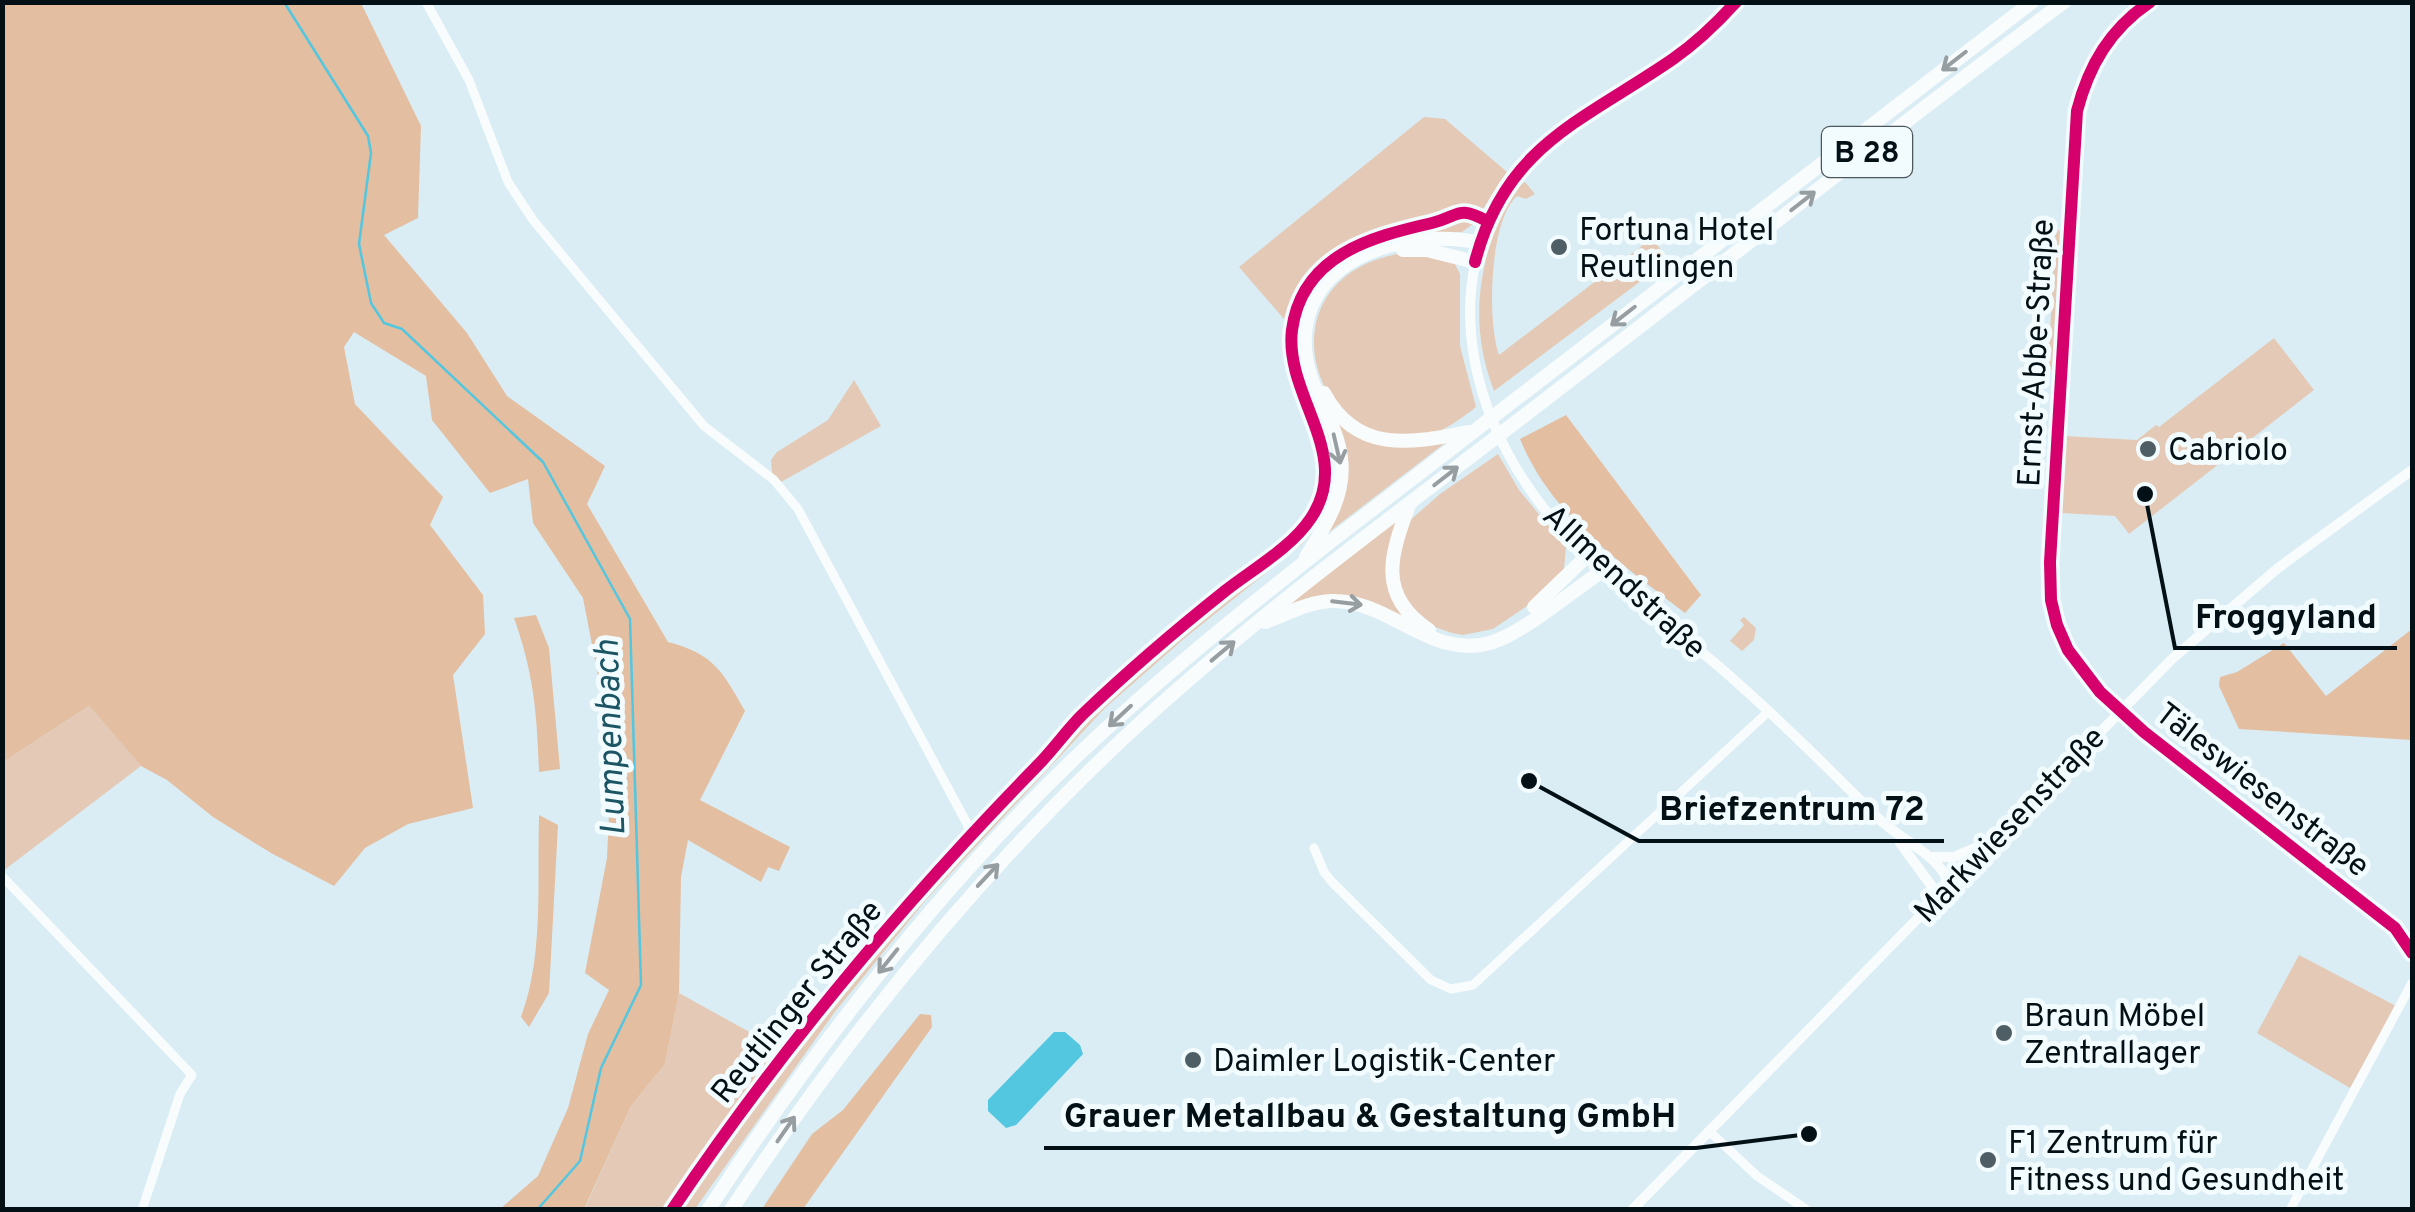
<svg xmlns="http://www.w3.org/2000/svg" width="2415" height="1212" font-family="Overpass,sans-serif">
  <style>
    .green { fill: #e4cab6 }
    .forest { fill: #e3bea0 }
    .water { fill: #53c6e0 }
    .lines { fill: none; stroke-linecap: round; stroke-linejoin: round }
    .stream { stroke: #53c6e0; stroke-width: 2.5 }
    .minor { stroke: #f9fcfd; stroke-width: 9 }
    .tertiary { stroke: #f9fcfd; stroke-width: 10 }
    .trunk { stroke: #f9fcfd; stroke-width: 14 }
    .cycleway-casing { stroke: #f2fbfe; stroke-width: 19 }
    .cycleway { stroke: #d6006c; stroke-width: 12 }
    .oneway { stroke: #979ea1 }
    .poi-dot { fill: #4e5e64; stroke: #f2fbfe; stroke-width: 4 }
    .labels { text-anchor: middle; stroke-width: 10; stroke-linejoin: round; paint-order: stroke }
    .shield { fill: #f2fbfe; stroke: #4b575c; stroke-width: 2.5 }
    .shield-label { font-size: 30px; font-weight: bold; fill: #031116 }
    .poi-label { font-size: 32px; fill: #031116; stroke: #f2fbfe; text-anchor: start }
    .street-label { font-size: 32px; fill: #031116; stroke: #f2fbfe }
    .water-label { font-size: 35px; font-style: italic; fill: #1c5563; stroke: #f2fbfe }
    .leader { fill: none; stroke: #031116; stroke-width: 4 }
    .callout-dot { fill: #031116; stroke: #f2fbfe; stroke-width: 4 }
    .callout-label { font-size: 35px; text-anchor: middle; font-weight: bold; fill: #031116; stroke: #f2fbfe; stroke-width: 10; stroke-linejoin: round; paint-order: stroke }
  </style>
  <rect width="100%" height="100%" fill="#daedf4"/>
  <g class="green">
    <path d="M1424,117L1445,119L1507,172L1479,215C1462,202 1455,213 1437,219C1420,224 1401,226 1384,231C1336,244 1303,278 1290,326L1239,267Z"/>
    <path d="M1525,182L1535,194L1526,199L1517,196C1489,221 1487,322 1499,355L1652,238L1669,260L1494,391C1472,333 1476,283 1496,225C1502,210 1512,189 1525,182Z"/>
    <path d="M1464,212L1470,214L1477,221L1462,232L1425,234L1340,265L1302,331C1309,359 1317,387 1324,415C1338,470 1342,500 1301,545L1186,637L1105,708L925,901L834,1013L695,1209L678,1210L790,1055L880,944L974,836L1101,703L1312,523C1365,439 1261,380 1307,297C1317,279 1330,262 1348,252C1375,236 1406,233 1436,225C1446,222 1454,216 1464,212Z"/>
    <polygon points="2049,228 2057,228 2060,232 2052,369 2041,376 2040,371 2048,371 2055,234 2047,233"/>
    <path d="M1410,252L1455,264L1460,274V346L1476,407C1463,417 1445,431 1429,435C1311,465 1252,271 1410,252Z"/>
    <polygon points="2274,338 2314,390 2129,534 2115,516 2061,513 2065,436 2137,440 2156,425 2159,427"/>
    <polygon points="854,380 881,426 781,482 772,473 771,460 777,452 828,420"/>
    <path d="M1338,422C1389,446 1392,452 1449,440L1325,535L1342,501Z"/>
    <polygon points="1498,454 1519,490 1566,547 1564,569 1530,604 1493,629 1463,635 1452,633 1429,625 1409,608 1395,576 1408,522 1440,494"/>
    <path d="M1394,521L1396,525C1381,558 1391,580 1403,612L1400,616C1361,594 1329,589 1287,605Z"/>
    <polygon points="1744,617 1756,628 1754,640 1742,651 1730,641 1744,625 1740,620"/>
    <polygon points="89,706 141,766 3,871 3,762"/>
    <polygon points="2299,955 2396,1006 2350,1088 2257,1033"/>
    <polygon points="679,993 782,1050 666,1209 584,1210 631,1106 665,1064"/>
  </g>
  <g class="forest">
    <path d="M3,2L361,3L421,126L418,218L384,235L467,333L507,396L605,466L587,504L668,642C714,654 723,672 745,711L700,800L790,847L779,871L768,867L761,882L688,840L681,877L679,993L665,1064L631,1106L584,1209H500L538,1176L568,1108L588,1034L609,990L585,973L607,858L612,748L583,598L533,523L528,479L490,493L432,420L426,376L354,332L344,347L355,404L443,497L430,525L483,595L485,634L453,675L473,808L408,824L365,848L334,886L271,853L213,817L167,780L141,766L89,706L3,762Z"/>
    <path d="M1566,415L1701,595L1685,613C1620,562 1552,517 1520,439Z"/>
    <path d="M536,615L549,648L560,769L539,772C537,714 534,674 514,618Z"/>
    <polygon points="2412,629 2412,740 2239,729 2219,686 2220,677 2237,672 2284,643 2326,696"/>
    <path d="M539,815L558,825L549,993L529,1027L521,1017C544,955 537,881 539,815Z"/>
    <polygon points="920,1014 931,1015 932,1027 803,1209 762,1209 812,1134 843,1110"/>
  </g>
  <polygon class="water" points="1054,1032 1065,1032 1080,1045 1083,1054 1016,1125 1006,1128 988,1111 988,1100"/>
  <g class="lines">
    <polyline class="stream" points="284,2 368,136 371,153 359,244 371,303 384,323 402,329 543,462 630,619 641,985 601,1068 580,1161 537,1210"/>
    <g class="minor">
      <path d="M426,2L469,80L508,182L533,220L704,426L774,480L798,509L972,833C865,953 762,1076 672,1210"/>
      <path d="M2150,2C2110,29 2089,65 2077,111L2050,562L2051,600L2057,625L2068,650L2100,692L2144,732L2395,928L2412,953"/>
      <polyline points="1314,848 1324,872 1332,882 1431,980 1451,989 1473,985 1769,711"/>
      <polyline points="2,876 192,1075 180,1094 142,1210"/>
      <polyline points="1709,1131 1757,1176 1807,1210"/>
      <polyline points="2290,1210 2412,983"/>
    </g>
    <g class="tertiary">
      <path d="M1736,2C1711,28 1685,51 1655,71C1608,101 1550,128 1516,174C1431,287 1474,435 1564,532C1612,583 1671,625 1724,671C1778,718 1828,768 1878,818C1898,838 1933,852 1946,877L1945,889"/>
      <polyline points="1900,843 1939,896"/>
      <polyline points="1931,857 1954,857 1986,843"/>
      <polyline points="1632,1210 2172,659 2278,568 2412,470"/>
    </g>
    <g class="trunk">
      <polyline points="1403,250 1427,250 1475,262"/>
      <path d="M1324,393C1357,455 1412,443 1468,432"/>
      <path d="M1409,505C1391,554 1376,595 1429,630"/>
      <path d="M1306,557C1325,526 1346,496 1341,458C1337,422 1311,393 1306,357C1292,260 1404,226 1480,243"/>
      <polyline points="1534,607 1588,555"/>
      <path d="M1265,622C1287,615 1306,602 1331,601C1390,599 1432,662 1493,642C1526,631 1573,590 1604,570"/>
      <path d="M708,1210C816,1046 936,891 1078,755C1159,678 1246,608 1334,539L2032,2"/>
      <path d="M731,1210C846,1037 974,878 1126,736C1261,610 1413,502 1559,389C1727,260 1894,129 2064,2"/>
    </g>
    <defs>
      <g id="cycleway">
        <path d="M2150,2C2110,29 2089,65 2077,111L2050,562L2051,600L2057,625L2068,650L2100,692L2144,732L2395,928L2412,953"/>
        <path d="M1475,262C1505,145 1583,121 1673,59C1696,43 1717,23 1736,2"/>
        <path d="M672,1210C779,1051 903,903 1037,766C1053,750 1066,731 1082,715C1127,672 1176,630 1225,591C1253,569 1291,548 1311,518C1354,454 1284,396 1292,330C1302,255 1371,237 1432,223C1460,216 1457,205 1487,221"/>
      </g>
    </defs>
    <use href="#cycleway" class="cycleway-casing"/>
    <use href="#cycleway" class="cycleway"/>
  </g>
  <defs><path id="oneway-shaft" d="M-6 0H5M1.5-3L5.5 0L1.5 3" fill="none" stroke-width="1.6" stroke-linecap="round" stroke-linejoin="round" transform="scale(2.5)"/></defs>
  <g class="oneway">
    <use href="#oneway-shaft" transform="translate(1954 61) rotate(142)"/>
    <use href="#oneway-shaft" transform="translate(1803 201) rotate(-38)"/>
    <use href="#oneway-shaft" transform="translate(1623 316) rotate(142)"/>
    <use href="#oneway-shaft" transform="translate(1337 449) rotate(77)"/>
    <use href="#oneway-shaft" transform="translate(1446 476) rotate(-38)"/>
    <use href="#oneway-shaft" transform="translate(1347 603) rotate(7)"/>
    <use href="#oneway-shaft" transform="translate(1223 651) rotate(-40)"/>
    <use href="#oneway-shaft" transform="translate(1120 716) rotate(137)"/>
    <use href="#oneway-shaft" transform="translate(988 875) rotate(-47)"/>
    <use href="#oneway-shaft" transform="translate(888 961) rotate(129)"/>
    <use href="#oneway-shaft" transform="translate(786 1129) rotate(-55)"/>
  </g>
  <g class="poi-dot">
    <circle cx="1559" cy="247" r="10"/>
    <circle cx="2148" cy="449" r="10"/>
    <circle cx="2004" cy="1033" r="10"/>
    <circle cx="1193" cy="1060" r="10"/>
    <circle cx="1988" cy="1160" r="10"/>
  </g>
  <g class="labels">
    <rect class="shield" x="1822" y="127" width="90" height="50" rx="8"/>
    <g class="shield-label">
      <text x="1867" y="162">B 28</text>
    </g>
    <g class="poi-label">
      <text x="1579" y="240">Fortuna Hotel<tspan x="1579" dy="37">Reutlingen</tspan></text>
      <text x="2168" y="460">Cabriolo</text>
      <text x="2024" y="1026">Braun Möbel<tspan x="2024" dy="37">Zentrallager</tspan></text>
      <text x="1213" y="1071">Daimler Logistik-Center</text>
      <text x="2008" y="1153">F1 Zentrum für<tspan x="2008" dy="37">Fitness und Gesundheit</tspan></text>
    </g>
    <g class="street-label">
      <text transform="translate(2035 353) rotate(-87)" y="11">Ernst-Abbe-Straße</text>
      <text transform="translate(1625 581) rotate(43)" y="11">Allmendstraße</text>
      <text transform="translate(2263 789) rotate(38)" y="11">Täleswiesenstraße</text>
      <text transform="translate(2009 824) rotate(-46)" y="11">Markwiesenstraße</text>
      <text transform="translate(796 1001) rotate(-51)" y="11">Reutlinger Straße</text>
    </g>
    <g class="water-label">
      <text transform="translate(609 738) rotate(-92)" y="12">Lumpenbach</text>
    </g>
  </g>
  <path class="leader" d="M2145 494L2175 648H2397M1529 781L1639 841H1944M1809 1134L1696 1148H1044"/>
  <g class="callout-dot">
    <circle cx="2145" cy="494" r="10"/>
    <circle cx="1529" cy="781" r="10"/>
    <circle cx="1809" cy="1134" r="10"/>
  </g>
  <g class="callout-label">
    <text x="2286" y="628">Froggyland</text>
    <text x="1792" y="820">Briefzentrum 72</text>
    <text x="1370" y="1127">Grauer Metallbau &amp; Gestaltung GmbH</text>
  </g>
  <rect width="2415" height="1212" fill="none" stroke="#031116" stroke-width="10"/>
</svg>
